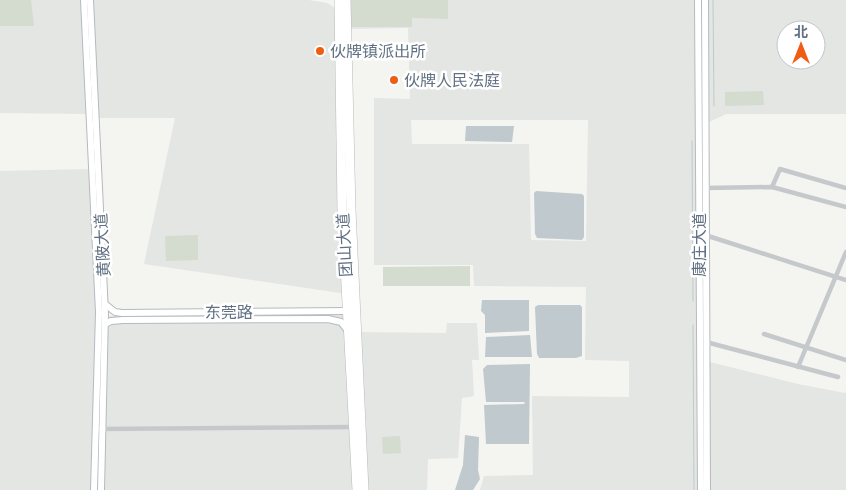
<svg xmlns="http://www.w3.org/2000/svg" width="846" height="490" font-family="'Exo 2','Noto Sans SC',sans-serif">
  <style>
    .built { fill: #e4e6e3; fill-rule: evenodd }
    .green { fill: #d4dcd0 }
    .water { fill: #bfc9ce }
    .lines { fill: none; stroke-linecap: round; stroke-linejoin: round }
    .stream { stroke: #bfc9ce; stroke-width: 1 }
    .secondary-casing { stroke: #b5babf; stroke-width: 8 }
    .highway-casing { stroke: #b8babd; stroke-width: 10 }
    .street { stroke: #c6c9cc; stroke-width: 4.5 }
    .secondary { stroke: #fff; stroke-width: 6 }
    .highway { stroke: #fff; stroke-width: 9 }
    .poi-dot { fill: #f05c14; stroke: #fff; stroke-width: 2 }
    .labels { text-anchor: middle; stroke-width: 5; stroke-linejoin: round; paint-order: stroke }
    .poi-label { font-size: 16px; fill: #617183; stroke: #fff; text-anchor: start }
    .street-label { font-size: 16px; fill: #617183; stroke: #fff }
  </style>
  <rect width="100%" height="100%" fill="#f4f4f0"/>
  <g class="built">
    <polygon points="0,0 84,0 89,114 0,113"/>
    <polygon points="90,0 309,0 327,3 339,10 347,294 144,264 175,118 96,118"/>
    <path d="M346,0H698L701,490H480L484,476L533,475L532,396L629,397V361L585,360L586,287L474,286L473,265H374V98L410,99L408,28L347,29ZM588,120L586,241L531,240L529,144H412L411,120Z"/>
    <path d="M705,0H846V114H726L705,124ZM786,30H816V60H786Z"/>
    <polygon points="92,169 102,316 348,314 357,490 0,490 0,171"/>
    <polygon points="447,323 477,323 479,360 472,360 474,396 462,398 458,458 428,459 427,490 364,490 357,332 446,333"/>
    <polygon points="706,361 798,384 845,393 846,392 846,490 707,490"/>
  </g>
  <g class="green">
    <polygon points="0,0 31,0 34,26 0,26"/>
    <polygon points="350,0 448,0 448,19 412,18 412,27 350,27"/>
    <polygon points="763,91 764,105 725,106 725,92"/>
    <polygon points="198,235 198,260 166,261 165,236"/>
    <polygon points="470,266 470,286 383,286 383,267"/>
    <polygon points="400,436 401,453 383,454 382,437"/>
  </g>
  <g class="water">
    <polygon points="466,126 514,126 512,142 465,141"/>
    <polygon points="536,191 582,194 584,196 584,237 582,240 537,238 535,234 534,193"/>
    <polygon points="482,300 529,300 529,331 485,333 485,315 481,311"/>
    <polygon points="538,305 580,305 582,307 582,356 576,358 539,358 537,354 535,307"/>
    <polygon points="530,335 532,357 485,357 486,337"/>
    <polygon points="530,364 529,444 486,444 484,405 524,404 525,402 486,402 483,369 487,365"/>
    <polygon points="465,435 479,437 478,470 480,479 473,490 455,490 463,465"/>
  </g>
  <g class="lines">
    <g class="stream">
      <polyline points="713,0 714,106"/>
      <polyline points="692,141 693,301"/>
      <polyline points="693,325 694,490"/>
    </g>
    <defs>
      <g id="secondary">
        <polyline points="84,0 99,312 94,490"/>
        <polyline points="90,0 105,313 101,490"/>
        <polyline points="698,0 701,490"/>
        <polyline points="705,0 707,490"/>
        <polyline points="105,304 115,312 122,313 350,311"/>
        <polyline points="105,324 111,321 123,320 328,319 341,322 348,331"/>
      </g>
      <g id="highway">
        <polyline points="339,0 342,210 357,490"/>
        <polyline points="346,0 351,210 364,490"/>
      </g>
    </defs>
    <use href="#secondary" class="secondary-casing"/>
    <use href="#highway" class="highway-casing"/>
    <g class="street">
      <polyline points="772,187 780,169 846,188"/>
      <polyline points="705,188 772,187 846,207"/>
      <polyline points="705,235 846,280"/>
      <polyline points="764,334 846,360"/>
      <polyline points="706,342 838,377"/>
      <polyline points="798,367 846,252"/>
      <polyline points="97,429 355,427"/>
    </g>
    <use href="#secondary" class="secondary"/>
    <use href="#highway" class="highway"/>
  </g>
  <g class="poi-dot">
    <circle cx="320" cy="51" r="5"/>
    <circle cx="394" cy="80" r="5"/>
  </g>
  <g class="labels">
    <g class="poi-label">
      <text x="330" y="57">伙牌镇派出所</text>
      <text x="404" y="86">伙牌人民法庭</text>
    </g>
    <g class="street-label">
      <text transform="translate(102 245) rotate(-93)" y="6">黄陂大道</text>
      <text transform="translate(344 245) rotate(-93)" y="6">团山大道</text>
      <text transform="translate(699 245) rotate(-90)" y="6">康庄大道</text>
      <text x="229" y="318">东莞路</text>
    </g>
  </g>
  <g transform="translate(801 45)"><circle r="24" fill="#ffffff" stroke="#c0c6cd"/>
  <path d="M0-4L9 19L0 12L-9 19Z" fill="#f05c14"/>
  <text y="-8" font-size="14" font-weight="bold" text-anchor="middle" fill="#617183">北</text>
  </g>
</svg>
